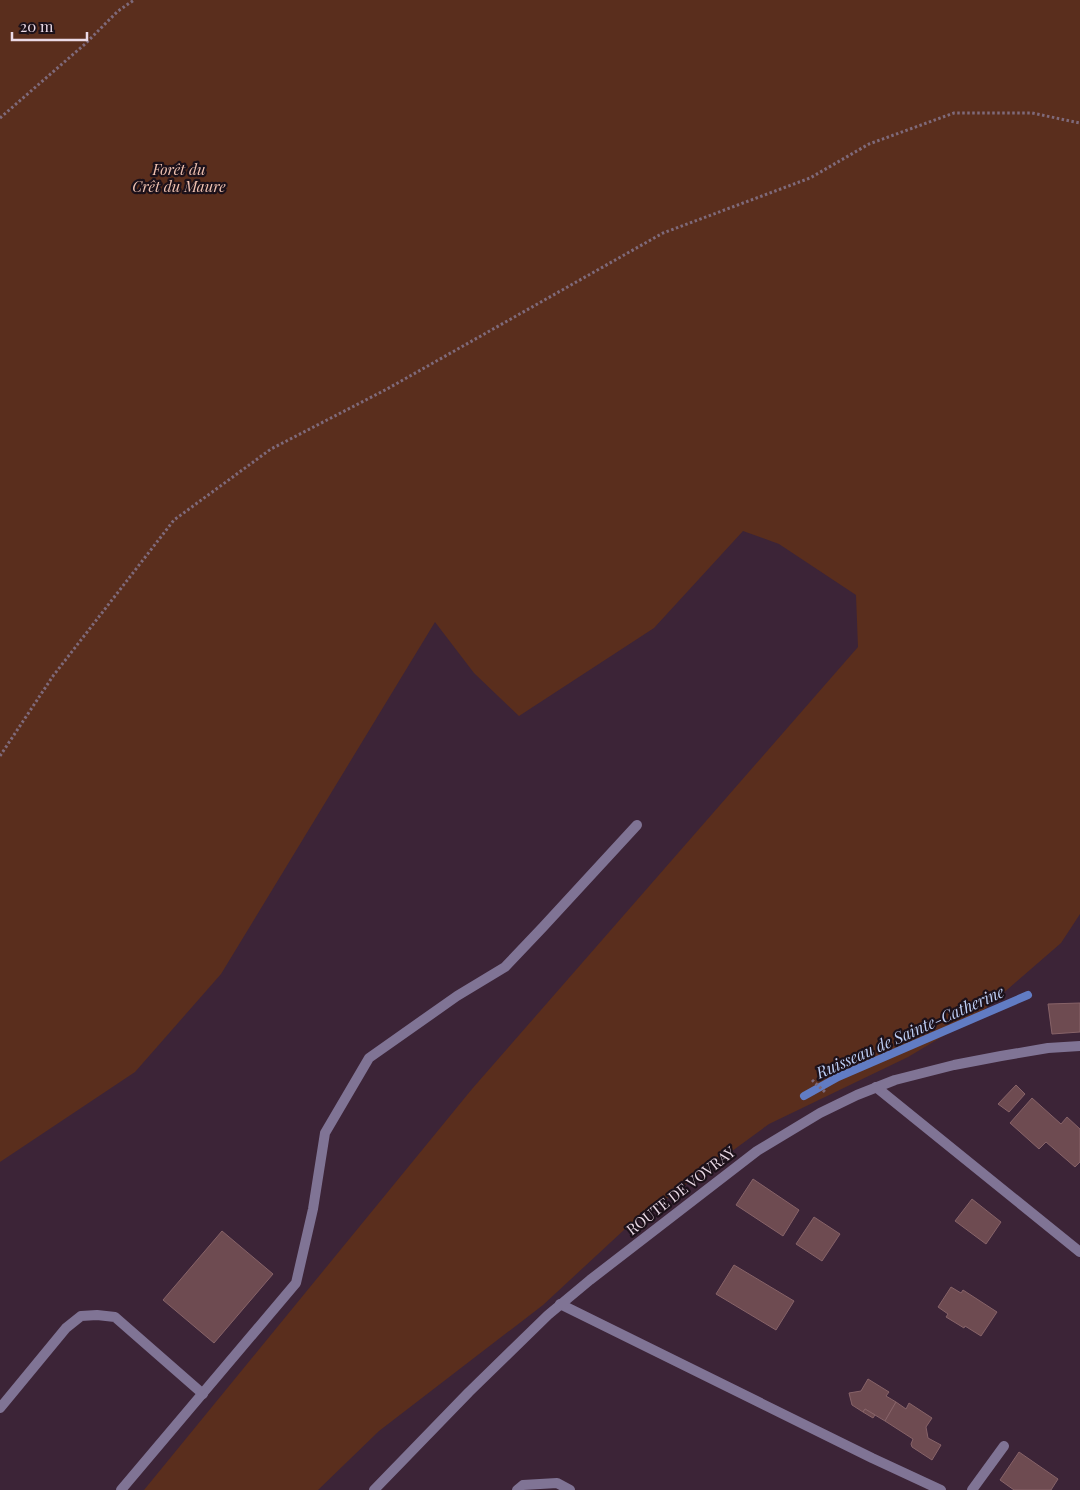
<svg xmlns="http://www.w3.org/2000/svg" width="1080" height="1490" font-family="'Playfair Display',serif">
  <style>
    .green { fill: #5a2e1d }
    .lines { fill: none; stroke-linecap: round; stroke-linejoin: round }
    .stream { stroke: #617cc4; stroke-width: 8 }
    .building { fill: #6e4b51; stroke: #876368 }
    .path { stroke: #7f6a7a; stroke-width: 3; stroke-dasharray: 2.5 2.5; stroke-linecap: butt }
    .lane { stroke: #807495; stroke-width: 10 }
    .street { stroke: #807495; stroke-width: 10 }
    .labels { text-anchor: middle; stroke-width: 4.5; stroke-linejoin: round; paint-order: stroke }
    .park-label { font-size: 15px; font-style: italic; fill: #f0c2b1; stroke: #1c111a }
    .street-label { font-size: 15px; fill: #ebdae6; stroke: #1c111a }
    .water-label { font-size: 16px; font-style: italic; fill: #bdcef5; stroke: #1c111a }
  </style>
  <rect width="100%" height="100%" fill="#3c2437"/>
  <polygon class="green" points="0,0 1080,0 1080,914 1061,943 977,1016 908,1057 769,1124 625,1229 543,1305 379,1431 318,1490 144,1490 472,1089 858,647 856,595 779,544 743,531 654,628 519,716 474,673 435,622 221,974 135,1072 0,1162"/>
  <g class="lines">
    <polyline class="stream" points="804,1096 838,1077 1028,995"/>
  </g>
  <g class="building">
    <polygon points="1080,1003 1080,1032 1052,1034 1048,1004"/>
    <polygon points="1016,1085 1025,1094 1009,1112 998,1104"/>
    <polygon points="1032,1098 1061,1124 1067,1117 1080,1129 1080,1162 1075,1167 1046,1142 1039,1149 1010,1123"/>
    <polygon points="753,1179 799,1210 783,1236 736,1205"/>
    <polygon points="972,1199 1001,1222 986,1244 955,1221"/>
    <polygon points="814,1217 840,1234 822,1261 796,1244"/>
    <polygon points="222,1231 273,1274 214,1343 163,1300"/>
    <polygon points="734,1265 794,1301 776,1330 716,1294"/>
    <polygon points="951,1287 961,1293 963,1290 997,1312 981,1336 965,1326 964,1328 946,1317 948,1314 938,1307"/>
    <polygon points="868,1379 889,1392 886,1396 896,1402 885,1421 865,1409 863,1412 852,1405 849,1393 861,1391"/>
    <polygon points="896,1402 906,1409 909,1403 932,1418 926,1427 928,1438 941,1445 932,1460 912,1447 911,1444 913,1439 885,1421"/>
    <polygon points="865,1409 875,1415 873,1418 863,1412"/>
    <polygon points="1019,1452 1058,1479 1051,1490 1014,1490 1000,1480"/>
  </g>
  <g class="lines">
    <g class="path">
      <polyline points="0,118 85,44 118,11 134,0"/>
      <polyline points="0,756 53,676 174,520 271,449 387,389 663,233 810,178 869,144 954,113 1032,113 1080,123"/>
      <polyline points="812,1080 825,1092"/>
    </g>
    <g class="lane">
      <polyline points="560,1304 872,1458 941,1490"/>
      <polyline points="0,1408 66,1328 81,1316 97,1315 115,1317 203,1394"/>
      <polyline points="121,1490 296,1283 313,1209 325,1133 369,1058 457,996 505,967 543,927 637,825"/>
      <polyline points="517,1490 523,1485 557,1483 570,1490"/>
      <polyline points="972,1490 1004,1446"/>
    </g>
    <g class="street">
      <polyline points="876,1087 1080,1252"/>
      <polyline points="374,1490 469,1392 548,1315 590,1280 757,1151 820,1113 857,1095 895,1080 954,1065 1001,1056 1048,1048 1080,1046"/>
    </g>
  </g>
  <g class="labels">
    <g class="park-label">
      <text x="179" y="175">Forêt du<tspan x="179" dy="17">Crêt du Maure</tspan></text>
    </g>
    <g class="street-label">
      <text transform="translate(681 1191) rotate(-38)" y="5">ROUTE DE VOVRAY</text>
    </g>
    <g class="water-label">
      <text transform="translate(910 1032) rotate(-24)" y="6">Ruisseau de Sainte-Catherine</text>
    </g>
  </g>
  <path d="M12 32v8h75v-8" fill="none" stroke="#ebdae6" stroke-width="2.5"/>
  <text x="20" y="32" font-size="15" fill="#ebdae6" stroke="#1c111a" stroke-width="4" paint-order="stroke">20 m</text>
</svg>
